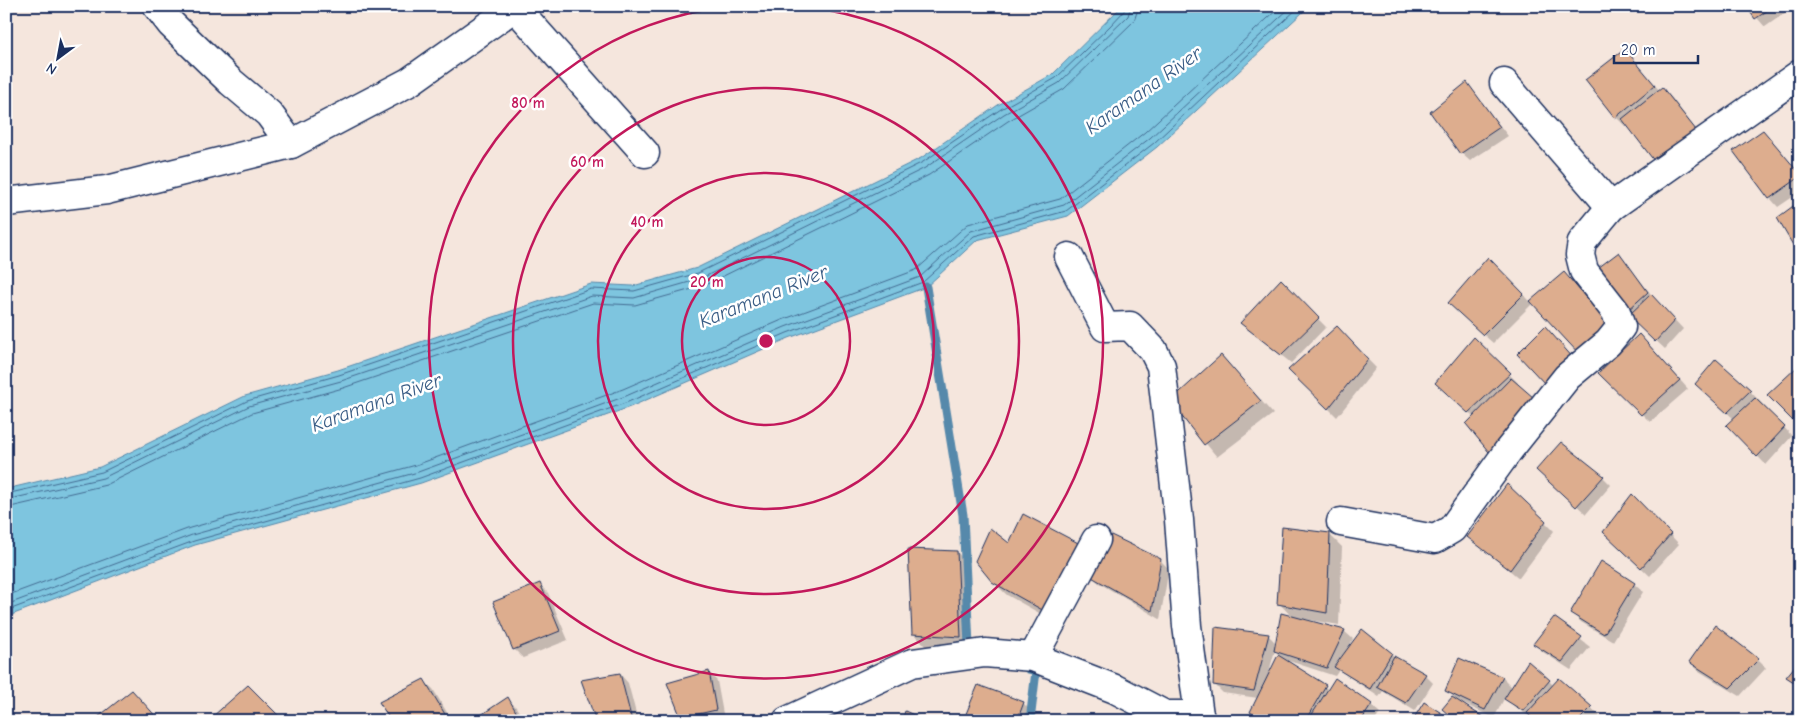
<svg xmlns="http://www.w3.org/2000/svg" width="1806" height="727" font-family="'Comic Neue',sans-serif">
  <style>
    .water { fill: #7ec5df; stroke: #5689ab }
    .shadow { fill: #0003; fill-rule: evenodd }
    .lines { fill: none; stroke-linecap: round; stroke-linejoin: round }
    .shore { stroke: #436b92; stroke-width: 1 }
    .stream { stroke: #5689ab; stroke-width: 9 }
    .building { fill: #ddad8e; stroke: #1b2f5e }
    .minor-casing { stroke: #1b2f5e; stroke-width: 31 }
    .minor { stroke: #fff; stroke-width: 28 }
    .ring { fill: none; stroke: #c2185b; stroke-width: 2.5 }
    .labels { text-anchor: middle; stroke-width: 5; stroke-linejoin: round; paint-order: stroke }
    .water-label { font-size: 20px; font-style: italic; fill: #395c85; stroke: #fff }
    .centre { fill: #c2185b; stroke: #fff; stroke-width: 2.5 }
    .ring-label { font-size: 15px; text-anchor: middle; font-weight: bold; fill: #c2185b; stroke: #fff; stroke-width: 5; stroke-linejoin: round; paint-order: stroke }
  </style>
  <rect width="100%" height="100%" fill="#f5e6dd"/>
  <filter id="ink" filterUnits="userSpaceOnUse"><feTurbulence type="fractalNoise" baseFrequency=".02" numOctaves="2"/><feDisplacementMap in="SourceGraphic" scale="10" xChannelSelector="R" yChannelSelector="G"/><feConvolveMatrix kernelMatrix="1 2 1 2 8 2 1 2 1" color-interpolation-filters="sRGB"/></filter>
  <g filter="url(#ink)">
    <polygon class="water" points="1122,6 1306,6 1303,12 1157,147 1068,216 977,240 926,287 789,338 630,407 421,483 195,545 6,617 6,489 100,467 245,396 338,370 591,284 633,286 697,268 921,158 998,105 1053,74"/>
    <g class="shadow">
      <polygon points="1747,6 1795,6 1765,27"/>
      <polygon points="1625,51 1660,91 1662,89 1671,97 1703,139 1627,124 1625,126 1616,117 1586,80"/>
      <polygon points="1467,84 1508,136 1470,161 1461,153"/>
      <polygon points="1800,174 1800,192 1778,207 1770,198"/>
      <polygon points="1619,254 1654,298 1683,329 1665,349 1638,324 1628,310"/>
      <polygon points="1488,259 1531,302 1563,273 1493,343 1458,312"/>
      <polygon points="1281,281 1326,327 1291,363 1241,323"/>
      <polygon points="1345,336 1376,368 1337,417 1290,370"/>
      <polygon points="1474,339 1518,383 1474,417 1446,391"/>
      <polygon points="1648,344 1688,389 1650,422 1600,373"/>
      <polygon points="1716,361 1750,391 1792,436 1766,465 1728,425 1734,419 1706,393"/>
      <polygon points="1234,370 1273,414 1217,457 1171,401"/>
      <polygon points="1603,477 1611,485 1586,514 1547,478"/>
      <polygon points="1632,496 1679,544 1650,576 1613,541"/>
      <polygon points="1545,522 1554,531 1519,578 1478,545"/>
      <path d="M1329,534L1342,547L1339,625L1304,619V621L1344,631L1353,639L1350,644L1391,654L1425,675L1433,683L1415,711L1383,691L1379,697L1339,670L1335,676L1286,660L1329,690L1371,705L1380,713L1375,721H1261L1251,712L1258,698L1223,693L1214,684L1268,635L1277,644L1293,618L1279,603ZM1275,650L1279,655L1271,672H1269Z"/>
      <polygon points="1009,545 1059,624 1007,595 993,582"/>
      <polygon points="957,552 969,565 973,649 925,646 913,633"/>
      <polygon points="1160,560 1169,569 1160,619 1099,583 1090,575"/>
      <polygon points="539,584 548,593 568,640 523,658 514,649"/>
      <polygon points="1634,584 1643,592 1613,641 1581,622 1572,613"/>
      <polygon points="1554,619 1590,647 1571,670 1543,652 1534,644"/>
      <polygon points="1460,659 1503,678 1513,688 1549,681 1553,685 1559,679 1600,716 1595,721 1536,721 1515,707 1505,697 1494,718 1460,702 1443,709 1454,697 1447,691"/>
      <polygon points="1758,660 1766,668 1740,696 1699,671 1690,662"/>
      <polygon points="709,673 717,681 724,719 686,721 683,717"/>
      <polygon points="620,674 628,683 638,721 597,721"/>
      <polygon points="424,681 433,689 452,721 393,721"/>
      <polygon points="507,699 516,707 524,721 474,721"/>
      <polygon points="1023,703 1032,712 1028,721 965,721"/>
    </g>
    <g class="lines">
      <g class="shore">
        <polyline points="6,494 102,472 247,401 339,375 591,289 634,291 698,273 923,162 1001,109 1056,78 1110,26 1124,11 1125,6"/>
        <polyline points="6,500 103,478 249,406 341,381 592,296 634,298 700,279 925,168 1004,114 1059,83 1128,16 1131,6"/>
        <polyline points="6,508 106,485 252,413 343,388 593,303 635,305 703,286 929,175 1008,121 1064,89 1134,21 1139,6"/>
        <polyline points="6,596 190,528 416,465 623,389 782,320 916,270 968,224 1060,199 1145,132 1281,6"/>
        <polyline points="6,605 192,535 418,472 626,396 785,327 920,277 971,231 1064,205 1150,138 1292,6"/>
        <polyline points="6,611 194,541 420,478 628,402 787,333 923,282 974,236 1066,211 1154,143 1300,6"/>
      </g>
      <g class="stream">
        <polyline points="926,287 963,515 969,646"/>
        <polyline points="1028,669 1036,671 1030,721"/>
      </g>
    </g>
    <g class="building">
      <polygon points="1746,6 1774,6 1755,19"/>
      <polygon points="1625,49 1655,85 1615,118 1585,80"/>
      <polygon points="1467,82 1500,127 1460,154 1430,112"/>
      <polygon points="1662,87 1696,130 1655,162 1622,119"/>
      <polygon points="1763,130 1800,174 1800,177 1769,199 1733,151"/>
      <polygon points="1800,201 1800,257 1777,218"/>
      <polygon points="1619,252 1648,292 1627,311 1594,271"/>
      <polygon points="1488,257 1524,294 1483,335 1448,303"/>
      <polygon points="1564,272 1611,327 1581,356 1530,301"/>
      <polygon points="1281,279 1319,318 1281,355 1240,323"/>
      <polygon points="1651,294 1675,320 1655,342 1628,316"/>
      <polygon points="1337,326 1368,359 1328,409 1288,370"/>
      <polygon points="1545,326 1574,359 1546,385 1517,354"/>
      <polygon points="1639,334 1680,380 1641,415 1598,373"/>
      <polygon points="1474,337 1511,373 1468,413 1435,383"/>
      <polygon points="1221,355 1261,401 1204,445 1170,401"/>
      <polygon points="1716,359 1751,390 1727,413 1695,384"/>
      <polygon points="1798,366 1800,368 1800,428 1767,395"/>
      <polygon points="1511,378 1534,398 1493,457 1466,424"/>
      <polygon points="1755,398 1785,427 1757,457 1726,425"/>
      <polygon points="1561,442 1604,476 1576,507 1536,470"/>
      <polygon points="1507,484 1546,521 1510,570 1467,537"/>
      <polygon points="1632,494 1671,534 1641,568 1603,532"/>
      <polygon points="1023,514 1082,545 1046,612 992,582 975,561 990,528 1009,543"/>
      <polygon points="1282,527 1330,533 1327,613 1277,604"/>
      <polygon points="1111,535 1161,559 1152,611 1088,575"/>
      <polygon points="908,549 957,551 961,637 912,634"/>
      <polygon points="1601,561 1635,583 1604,634 1570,613"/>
      <polygon points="540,583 560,631 513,650 493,602"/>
      <polygon points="1281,613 1345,630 1327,668 1274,651"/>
      <polygon points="1554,617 1582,637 1562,662 1533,644"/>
      <polygon points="1715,625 1759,659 1730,688 1689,662"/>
      <polygon points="1215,627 1269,634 1254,691 1213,685"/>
      <polygon points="1362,629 1392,653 1370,689 1334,667"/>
      <polygon points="1278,655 1326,685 1305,721 1263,721 1250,712"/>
      <polygon points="1394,656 1426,674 1406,703 1377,687"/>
      <polygon points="1459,658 1503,677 1485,710 1445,691"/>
      <polygon points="1800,660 1800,686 1786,677"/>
      <polygon points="1528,661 1550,680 1523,711 1504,699"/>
      <polygon points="709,671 716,710 681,718 667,683"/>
      <polygon points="620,673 632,721 596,721 581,680"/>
      <polygon points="1335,678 1372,704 1361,721 1319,721 1311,716"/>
      <polygon points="1559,678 1592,707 1578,721 1535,721 1527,713"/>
      <polygon points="424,679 449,721 391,721 379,702"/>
      <polygon points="248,685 284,721 215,721 212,717"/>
      <polygon points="978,685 1024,702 1017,721 963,721"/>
      <polygon points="132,690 160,721 93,721"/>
      <polygon points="508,697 521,721 472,721"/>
      <polygon points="1452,697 1489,721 1456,721 1442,709"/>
      <polygon points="1424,702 1454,721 1412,721"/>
      <polygon points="905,711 927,721 902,721"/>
    </g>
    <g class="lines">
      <defs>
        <g id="minor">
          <polyline points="157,6 171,24 231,82 269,114 291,144"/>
          <polyline points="514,6 645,153"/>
          <polyline points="1504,83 1611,207"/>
          <polyline points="6,202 107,190 291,144 409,82 516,6"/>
          <polyline points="1069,257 1105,327 1130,326 1153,350 1161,366 1179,520 1187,626 1199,715"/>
          <polyline points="1341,522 1435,539 1452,529 1508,451 1567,377 1608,343 1621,327 1616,312 1584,271 1580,255 1582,242 1611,207 1800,74"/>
          <polyline points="1033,657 1096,540"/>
          <polyline points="787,721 912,663 985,653 1033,657 1115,689 1165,715 1199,715 1201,721"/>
        </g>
      </defs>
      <use href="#minor" class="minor-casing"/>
      <use href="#minor" class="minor"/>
    </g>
  </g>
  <g class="ring">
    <circle cx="766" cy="341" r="84"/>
    <circle cx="766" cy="341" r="168"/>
    <circle cx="766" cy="341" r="253"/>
    <path d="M807 7A337 337 0 1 1 725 7"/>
  </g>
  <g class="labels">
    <g class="water-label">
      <text transform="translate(1143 90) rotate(-35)" y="7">Karamana River</text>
      <text transform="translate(763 296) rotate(-22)" y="7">Karamana River</text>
      <text transform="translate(376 402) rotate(-20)" y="7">Karamana River</text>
    </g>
  </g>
  <circle cx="766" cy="341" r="8" class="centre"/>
  <g class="ring-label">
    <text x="528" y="108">80 m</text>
    <text x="587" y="167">60 m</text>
    <text x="647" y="227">40 m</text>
    <text x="707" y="287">20 m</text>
  </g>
  <rect width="1806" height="727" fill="none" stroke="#fff" stroke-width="25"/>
  <rect x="12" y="12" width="1781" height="702" fill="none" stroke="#1b2f5e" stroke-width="2" filter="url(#ink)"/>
  <g transform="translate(58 58) rotate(212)" stroke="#ffffff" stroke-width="4" paint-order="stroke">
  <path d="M0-4L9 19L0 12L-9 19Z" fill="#1b2f5e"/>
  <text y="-8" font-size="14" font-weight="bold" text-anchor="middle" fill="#1b2f5e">N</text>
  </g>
  <path d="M1614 55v8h84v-8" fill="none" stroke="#1b2f5e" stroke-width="2.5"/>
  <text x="1621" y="55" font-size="15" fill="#1b2f5e" stroke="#ffffff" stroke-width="4" paint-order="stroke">20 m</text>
</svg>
